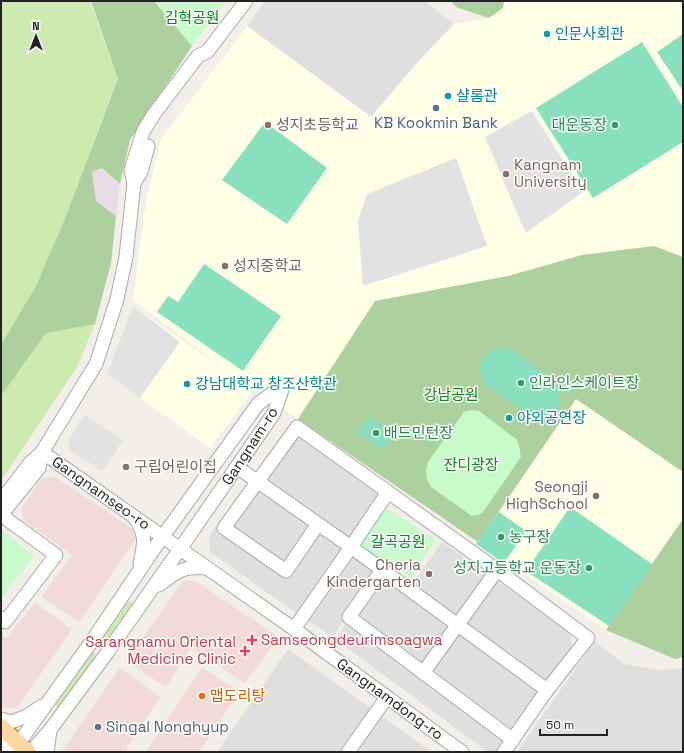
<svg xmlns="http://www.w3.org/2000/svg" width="684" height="753" font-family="'Space Grotesk','Noto Sans KR',sans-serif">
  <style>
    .residential { fill: #e0dfdf }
    .commercial { fill: #f2dad9 }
    .industrial { fill: #ebdbe8 }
    .education { fill: #ffffe5 }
    .grass { fill: #cdebb0 }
    .forest { fill: #add19e }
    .park { fill: #c8facc }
    .pitch { fill: #88e0be }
    .parking { fill: #e2e2e2 }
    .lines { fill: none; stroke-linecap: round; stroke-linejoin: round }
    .minor-casing { stroke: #a9a9a9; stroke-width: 15 }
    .major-casing { stroke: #a06b00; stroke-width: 18 }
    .minor { stroke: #fff; stroke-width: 13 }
    .major { stroke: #fcd6a4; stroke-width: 16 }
    .culture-dot { fill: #0f9aa8; stroke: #fff; stroke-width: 1.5 }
    .service-dot { fill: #5c6f8a; stroke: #fff; stroke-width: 1.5 }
    .education-dot { fill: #8d6e63; stroke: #fff; stroke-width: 1.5 }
    .leisure-dot { fill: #2e9e5b; stroke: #fff; stroke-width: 1.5 }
    .health-dot { fill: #e0444e; stroke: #fff; stroke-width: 1.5 }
    .food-dot { fill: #e8710a; stroke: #fff; stroke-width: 1.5 }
    .labels { text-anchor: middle; stroke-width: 3; stroke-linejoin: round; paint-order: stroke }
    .park-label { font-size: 15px; fill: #0c8416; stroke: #fff }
    .culture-label { font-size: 15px; fill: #0d838f; stroke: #fff; text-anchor: start }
    .service-label { font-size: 15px; fill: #4e5e75; stroke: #fff }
    .education-label { font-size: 15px; fill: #785e54; stroke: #fff; text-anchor: start }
    .leisure-label { font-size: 15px; fill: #27864d; stroke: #fff; text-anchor: start }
    .street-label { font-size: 15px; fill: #222; stroke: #fff }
    .health-label { font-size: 15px; fill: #be3a42; stroke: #fff; text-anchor: start }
    .food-label { font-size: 15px; fill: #c56008; stroke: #fff; text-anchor: start }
  </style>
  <rect width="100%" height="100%" fill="#f2efe9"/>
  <g class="residential">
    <polygon points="265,1 425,1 454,24 417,63 371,117 247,26"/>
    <polygon points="297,432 381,491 351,541 261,480"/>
    <polygon points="258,485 315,525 285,568 228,528"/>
    <polygon points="216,526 286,574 318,529 346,548 299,615 210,552 209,537"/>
    <polygon points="442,542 490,575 460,618 412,585"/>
    <polygon points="354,553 378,569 333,637 309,621"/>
    <polygon points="383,573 454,625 423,668 352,616"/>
    <polygon points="495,579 571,633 572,647 546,684 463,624"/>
    <polygon points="349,620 511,740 502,752 488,752 335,639"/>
    <polygon points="459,628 545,690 512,735 426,672"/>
    <polygon points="595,641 624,664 659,670 683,668 683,752 517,752"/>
    <polygon points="288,649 432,752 217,752"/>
  </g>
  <g class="commercial">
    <polygon points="54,476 133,529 135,540 79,622 41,597 72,555 23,520 21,509 41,479"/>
    <polygon points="194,580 279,637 245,683 191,648 166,687 126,661 183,581"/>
    <polygon points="35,603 72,629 17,708 1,708 1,634 6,639"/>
    <polygon points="202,667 239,692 199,752 146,752"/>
    <polygon points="120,668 160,697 127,747 128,752 61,752"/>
  </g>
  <polygon class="industrial" points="102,168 120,184 116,216 96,201 92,172"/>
  <g class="education">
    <polygon points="504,1 683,1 683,257 654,246 582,255 508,276 375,301 298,419 255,388 210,448 107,374 133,306 232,375 133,300 146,201 158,150 162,138 247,26 371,117 417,63 454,24 489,18 503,8"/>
    <polygon points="576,399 683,472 683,519 606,630 478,542"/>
  </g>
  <g class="grass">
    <polygon points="1,1 90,1 118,79 95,138 85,232 95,324 77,367 1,481"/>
    <polygon points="129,601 131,602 133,607 108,640 103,640 102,635 126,602"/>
    <polygon points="92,652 95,653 96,656 96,659 59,707 56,707 55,701 88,654"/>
  </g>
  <g class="forest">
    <polygon points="91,1 154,1 192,46 130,140 120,184 102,168 92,172 96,201 116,216 111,263 95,324 46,333 1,396 1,345 36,286 66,216 118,79"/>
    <polygon points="451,1 504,1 503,8 489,18 456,7"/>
    <polygon points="654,246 683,257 683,472 576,399 478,542 298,419 375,301 508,276 582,255"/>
    <polygon points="683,519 683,657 675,659 606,630"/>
  </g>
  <g class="park">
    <polygon points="154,1 226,1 192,46"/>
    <polygon points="471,410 479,411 516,439 519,445 521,457 483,512 478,515 472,516 431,487 427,479 426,470 428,462 464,412"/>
    <polygon points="385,507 436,540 411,578 360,545"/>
    <polygon points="1,530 34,556 1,599"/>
  </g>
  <g class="pitch">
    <polygon points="683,34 683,91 657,52"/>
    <polygon points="642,42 683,107 683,142 593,198 536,108"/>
    <polygon points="265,122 327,168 287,224 222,180"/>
    <polygon points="204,264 281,316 243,371 157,312 168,296 178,302"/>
    <path d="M501,348L513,351L556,381L560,393L559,405L555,412L550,416L544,418L534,417L488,386C474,371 480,352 501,348Z"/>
    <polygon points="369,416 394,433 383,450 357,432"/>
    <polygon points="570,507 652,564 609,626 526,571"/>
    <polygon points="499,512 526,531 504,563 476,544"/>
  </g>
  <g class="parking">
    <polygon points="532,111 583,192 526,233 519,218 485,137"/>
    <polygon points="456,158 487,246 363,286 358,221 367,194"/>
    <polygon points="133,306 180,342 140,398 107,374"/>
    <polygon points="85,415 123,440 102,471 70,450 68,441"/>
  </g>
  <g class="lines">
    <defs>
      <g id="minor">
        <polyline points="134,183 141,172 148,146"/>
        <polyline points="42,452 294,629 462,752"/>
        <polyline points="237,467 351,547 547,690"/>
        <polyline points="1,498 8,492 30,463 42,452 96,364 99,355 117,299 126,257 134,183 131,170 143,132 154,114 198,56 207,52 246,1"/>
        <polyline points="1,515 39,468 42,452"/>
        <path d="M135,518C147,537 144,543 140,564"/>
        <polyline points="318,524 286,571 224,528 297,427 388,492"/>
        <polyline points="382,570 349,617 513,740"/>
        <path d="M159,585C178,571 183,566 207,568"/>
        <polyline points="1,618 5,622 56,555 8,520 2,514"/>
        <polyline points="294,629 351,547 388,492 497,570 588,638 547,690 504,752"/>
        <polyline points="423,673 497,570"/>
        <polyline points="1,719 11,722 27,716 42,706"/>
        <polyline points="1,744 26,752"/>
        <polyline points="17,752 23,737 35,720 92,641 158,543 258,404 284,384"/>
        <polyline points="28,752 35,747 50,730 107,653 189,536 274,413 284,384"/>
        <polyline points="47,752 50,730"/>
        <polyline points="348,752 387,697"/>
      </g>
      <polyline id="major" points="1,727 28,752"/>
    </defs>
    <use href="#minor" class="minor-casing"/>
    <use href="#major" class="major-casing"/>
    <use href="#minor" class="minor"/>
    <use href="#major" class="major"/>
  </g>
  <g class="culture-dot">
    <circle cx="547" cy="34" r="4"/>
    <circle cx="448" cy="96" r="4"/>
    <circle cx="187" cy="384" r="4"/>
    <circle cx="509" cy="418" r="4"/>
  </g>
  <g class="service-dot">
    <circle cx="436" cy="108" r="4"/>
    <circle cx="98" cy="727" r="4"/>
  </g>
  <g class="education-dot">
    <circle cx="268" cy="125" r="4"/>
    <circle cx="506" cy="174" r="4"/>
    <circle cx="225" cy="266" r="4"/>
    <circle cx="126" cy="467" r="4"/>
    <circle cx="596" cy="496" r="4"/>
    <circle cx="429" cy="574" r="4"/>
  </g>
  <g class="leisure-dot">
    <circle cx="615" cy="125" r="4"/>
    <circle cx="521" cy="383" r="4"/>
    <circle cx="376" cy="433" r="4"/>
    <circle cx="501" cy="537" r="4"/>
    <circle cx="589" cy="568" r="4"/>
  </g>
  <g class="health-dot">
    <path d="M250 634h4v4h4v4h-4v4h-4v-4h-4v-4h4z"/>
    <path d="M243 645h4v4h4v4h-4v4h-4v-4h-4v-4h4z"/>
  </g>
  <circle class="food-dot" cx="202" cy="696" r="4"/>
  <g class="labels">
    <g class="park-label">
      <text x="192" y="23">김혁공원</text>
      <text x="451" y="400">강남공원</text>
      <text x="471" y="470">잔디광장</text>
      <text x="398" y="547">갈곡공원</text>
    </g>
    <g class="culture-label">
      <text x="555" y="39">인문사회관</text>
      <text x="456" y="101">샬롬관</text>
      <text x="195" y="389">강남대학교 창조산학관</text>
      <text x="517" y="423">야외공연장</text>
    </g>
    <g class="service-label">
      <text x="436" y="128">KB Kookmin Bank</text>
      <text x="106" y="732" text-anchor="start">Singal Nonghyup</text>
    </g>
    <g class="education-label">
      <text x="276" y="130">성지초등학교</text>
      <text x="514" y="170">Kangnam<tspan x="514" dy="17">University</tspan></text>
      <text x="233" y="271">성지중학교</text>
      <text x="134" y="472">구립어린이집</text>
      <text x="588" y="492" text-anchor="end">Seongji<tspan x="588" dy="17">HighSchool</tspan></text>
      <text x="421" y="570" text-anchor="end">Cheria<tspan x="421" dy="17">Kindergarten</tspan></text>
    </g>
    <g class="leisure-label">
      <text x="607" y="130" text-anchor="end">대운동장</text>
      <text x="529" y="388">인라인스케이트장</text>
      <text x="384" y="438">배드민턴장</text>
      <text x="509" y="542">농구장</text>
      <text x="581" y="573" text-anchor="end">성지고등학교 운동장</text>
    </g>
    <g class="street-label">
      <text transform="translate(250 446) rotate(-57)" y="5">Gangnam-ro</text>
      <text transform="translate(101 493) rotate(35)" y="5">Gangnamseo-ro</text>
      <text transform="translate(390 699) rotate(36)" y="5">Gangnamdong-ro</text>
    </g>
    <g class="health-label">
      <text x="261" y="645">Samseongdeurimsoagwa</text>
      <text x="236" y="647" text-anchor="end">Sarangnamu Oriental<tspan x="236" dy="17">Medicine Clinic</tspan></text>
    </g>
    <g class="food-label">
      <text x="210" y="701">맵도리탕</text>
    </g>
  </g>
  <rect width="684" height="753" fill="none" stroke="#222222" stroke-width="4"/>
  <g transform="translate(36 36)" stroke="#ffffff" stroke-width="3" paint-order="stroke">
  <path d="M0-3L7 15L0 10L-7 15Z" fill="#222222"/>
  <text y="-6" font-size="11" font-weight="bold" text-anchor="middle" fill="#222222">N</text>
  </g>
  <path d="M540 729v6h67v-6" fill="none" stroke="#222222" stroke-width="2"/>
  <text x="546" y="729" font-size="12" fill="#222222" stroke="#ffffff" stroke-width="3" paint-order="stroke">50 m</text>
</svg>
